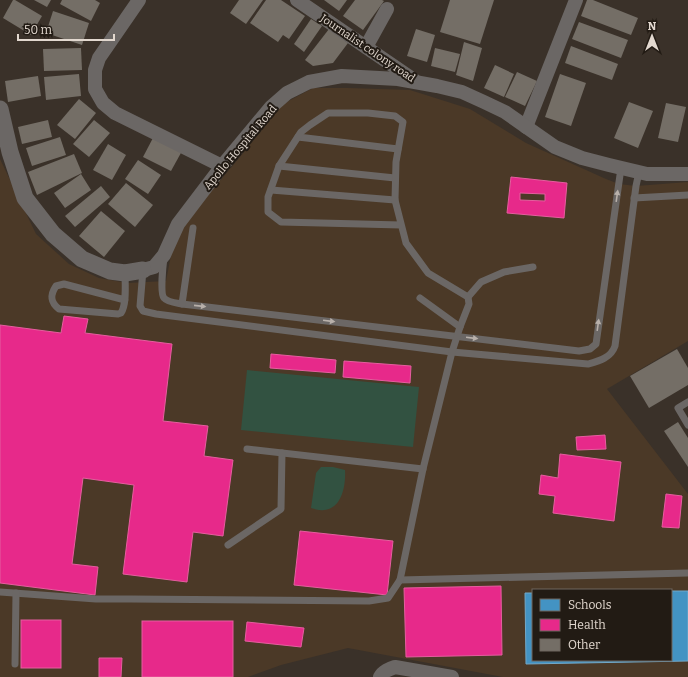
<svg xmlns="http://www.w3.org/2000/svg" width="688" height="677" font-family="Bitter,serif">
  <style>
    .built { fill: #4b3927; fill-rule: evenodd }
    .green { fill: #325241 }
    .schools { fill: #4393c3; stroke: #73a8c7 }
    .health { fill: #e7298a; stroke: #e65e9f; fill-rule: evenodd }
    .building { fill: #746e66 }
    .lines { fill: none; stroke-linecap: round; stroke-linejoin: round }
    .service { stroke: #6b6765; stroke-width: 7 }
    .minor { stroke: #6b6765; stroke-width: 14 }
    .tertiary { stroke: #6b6765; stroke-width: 17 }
    .oneway { fill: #b8b0aa }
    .labels { text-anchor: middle; stroke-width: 4; stroke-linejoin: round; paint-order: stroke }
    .street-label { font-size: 11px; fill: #e2d8cf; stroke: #221b14 }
  </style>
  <rect width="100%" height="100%" fill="#3a3129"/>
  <path class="built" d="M313,88H348L410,90L470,109L526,143L606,179L619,184L636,186L688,182V341L607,389L688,494V677H503L348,648L281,665L248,677H0V159L36,234L69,264L99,278L127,283L166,281L173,245L186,216L203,201L244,152L283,104ZM533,590H671V660H533Z"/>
  <g class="green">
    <polygon points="247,370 419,387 413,447 241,430"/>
    <path d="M321,467H333L345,470C346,485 342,509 324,510C320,511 315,509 311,508L316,473Z"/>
  </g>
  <polygon class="schools" points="671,591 688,591 688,661 526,664 525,593 533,593 533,660 671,660"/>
  <g class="health">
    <path d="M511,177L567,183L564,218L507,213ZM520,193L545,194V201L520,200Z"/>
    <polygon points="64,316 88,319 85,333 172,344 163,421 208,426 204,456 233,460 223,536 193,532 187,582 123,574 134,485 83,478 72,564 98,567 95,595 0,583 0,325 61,333"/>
    <polygon points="271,354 336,360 335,373 270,368"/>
    <polygon points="344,361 411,366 410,383 343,377"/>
    <polygon points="605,435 606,449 577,450 576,437"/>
    <polygon points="560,454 621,462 614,521 553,513 555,496 539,494 541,475 558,478"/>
    <polygon points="666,494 682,496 679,528 662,527"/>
    <polygon points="300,531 393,541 387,595 294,585"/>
    <polygon points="501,586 502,655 406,657 404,588"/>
    <rect x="21" y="620" width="40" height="48"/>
    <rect x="142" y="621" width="91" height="56"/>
    <polygon points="247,622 304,628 301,647 245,641"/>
    <polygon points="99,658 122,658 121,677 99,677"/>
  </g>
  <g class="building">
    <polygon points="13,0 15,0 42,16 31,35 3,18"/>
    <polygon points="34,0 51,0 47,7"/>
    <polygon points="62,0 95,0 100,3 91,21 60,4"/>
    <polygon points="239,0 263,0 246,24 230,13"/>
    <polygon points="266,0 281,0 305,16 289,39 283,35 278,42 250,23"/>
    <polygon points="324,0 347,0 339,11"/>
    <polygon points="355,0 382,0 384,1 363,30 343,16"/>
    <polygon points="450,0 494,0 480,44 440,32"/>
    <polygon points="587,0 593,0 638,18 631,35 581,16"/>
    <polygon points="53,11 89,23 82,45 46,33"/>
    <polygon points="311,19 322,26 304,52 294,44"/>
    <polygon points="579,22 628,40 621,58 572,39"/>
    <polygon points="329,29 348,43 333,63 313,66 305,60"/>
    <polygon points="416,29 435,35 427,62 407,56"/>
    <polygon points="464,42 482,48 473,81 456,75"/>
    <polygon points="571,46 618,64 612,80 565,63"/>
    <polygon points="81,48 82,70 44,71 43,49"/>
    <polygon points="435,48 460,54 455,72 431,66"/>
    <polygon points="495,65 514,74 504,97 484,88"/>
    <polygon points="517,72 537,81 525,106 505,97"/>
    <polygon points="79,74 81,96 46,100 44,77"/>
    <polygon points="560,74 586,83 571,126 545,117"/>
    <polygon points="38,76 41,96 8,102 5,81"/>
    <polygon points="79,99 96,113 75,139 57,125"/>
    <polygon points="629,102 653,111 638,148 614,138"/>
    <polygon points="666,103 686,107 678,142 658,138"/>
    <polygon points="48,120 52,137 22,144 18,127"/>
    <polygon points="94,120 110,133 89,157 73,144"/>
    <polygon points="154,136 182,151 171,171 143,157"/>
    <polygon points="60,137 66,155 32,166 26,148"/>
    <polygon points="108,144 126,155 112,180 93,170"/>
    <polygon points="74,154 82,173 37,195 28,172"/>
    <polygon points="138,160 161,175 148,194 125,179"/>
    <polygon points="81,174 91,190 65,208 54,193"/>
    <polygon points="126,183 153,205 135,227 108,204"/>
    <polygon points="101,186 110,197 75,227 65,216"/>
    <polygon points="101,211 125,231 104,257 79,236"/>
    <polygon points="677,349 688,368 688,385 649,408 630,376"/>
    <polygon points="678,422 688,438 688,467 664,431"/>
  </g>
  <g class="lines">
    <g class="service">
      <polyline points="298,137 398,149"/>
      <polyline points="279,166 395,178"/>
      <polyline points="271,190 395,200"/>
      <polyline points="634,198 688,195"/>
      <path d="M164,257C163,265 160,294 164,298C167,302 177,303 182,304L579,351L590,349L596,344L621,168"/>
      <path d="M143,270L140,306L143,311L156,314L452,352L588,364C599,361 611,358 615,346L636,186L639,172"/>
      <polyline points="468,297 481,282 504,272 533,267"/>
      <polyline points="420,298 460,327"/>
      <path d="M125,300L64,284L56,286C50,295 50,302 59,309L118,314L121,313C127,304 125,284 125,273"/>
      <polyline points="182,304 193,228"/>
      <polyline points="688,402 678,408 688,425"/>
      <polyline points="247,449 423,469"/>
      <polyline points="228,545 281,509 282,453"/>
      <polyline points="400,580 688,573"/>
      <polyline points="0,592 96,599 131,599 369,601 388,598 400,580 423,469 452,352 460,327 469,304 468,297 428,273 406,243 395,200 396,162 403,122 395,116 368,113 328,113 310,125 301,132 279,166 268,197 268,212 281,222 401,225"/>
      <polyline points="15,664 16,593"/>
    </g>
    <g class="minor">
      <polyline points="139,0 99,58 95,70 95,89 103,103 115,113 222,166"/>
      <polyline points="297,0 414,80"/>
      <polyline points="366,47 387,9"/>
      <polyline points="526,127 576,0"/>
      <polyline points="143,270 154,267 164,255 178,224 222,166 271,107 287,93 309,82 342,76 398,79 437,86 462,92 484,102 505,112 555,147 582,158 609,165 647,174 688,174"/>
      <path d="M380,677C383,671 389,669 395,667L452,677"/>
    </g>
    <polyline class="tertiary" points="0,109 10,152 25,198 53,234 82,259 110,271 125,273 143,270"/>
  </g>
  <defs><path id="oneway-solid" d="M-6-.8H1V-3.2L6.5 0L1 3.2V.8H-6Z"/></defs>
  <g class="oneway">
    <use href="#oneway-solid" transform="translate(617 196) rotate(-82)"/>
    <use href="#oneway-solid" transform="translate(200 306) rotate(6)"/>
    <use href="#oneway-solid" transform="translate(329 321) rotate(7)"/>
    <use href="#oneway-solid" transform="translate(598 325) rotate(-82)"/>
    <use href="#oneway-solid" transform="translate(472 338) rotate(7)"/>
  </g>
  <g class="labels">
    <g class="street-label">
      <text transform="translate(368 48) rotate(34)" y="4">Journalist colony road</text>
      <text transform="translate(240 147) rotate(-50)" y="4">Apollo Hospital Road</text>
    </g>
  </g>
  <rect x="532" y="589" width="140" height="72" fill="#221b14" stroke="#6f675f"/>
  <rect x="540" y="599" width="20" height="12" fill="#4393c3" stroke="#6f675f"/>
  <text x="568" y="609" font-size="12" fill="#e2d8cf">Schools</text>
  <rect x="540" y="619" width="20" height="12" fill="#e7298a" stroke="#6f675f"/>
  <text x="568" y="629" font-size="12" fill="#e2d8cf">Health</text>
  <rect x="540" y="639" width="20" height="12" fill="#746e66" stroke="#6f675f"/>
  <text x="568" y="649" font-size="12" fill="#e2d8cf">Other</text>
  <g transform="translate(652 36)" stroke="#221b14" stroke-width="3" paint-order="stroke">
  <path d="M0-3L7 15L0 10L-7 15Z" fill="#e2d8cf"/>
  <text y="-6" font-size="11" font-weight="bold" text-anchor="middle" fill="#e2d8cf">N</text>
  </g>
  <path d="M18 34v6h96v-6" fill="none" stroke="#e2d8cf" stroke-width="2"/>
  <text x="24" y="34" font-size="12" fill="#e2d8cf" stroke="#221b14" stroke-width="3" paint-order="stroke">50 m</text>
</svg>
